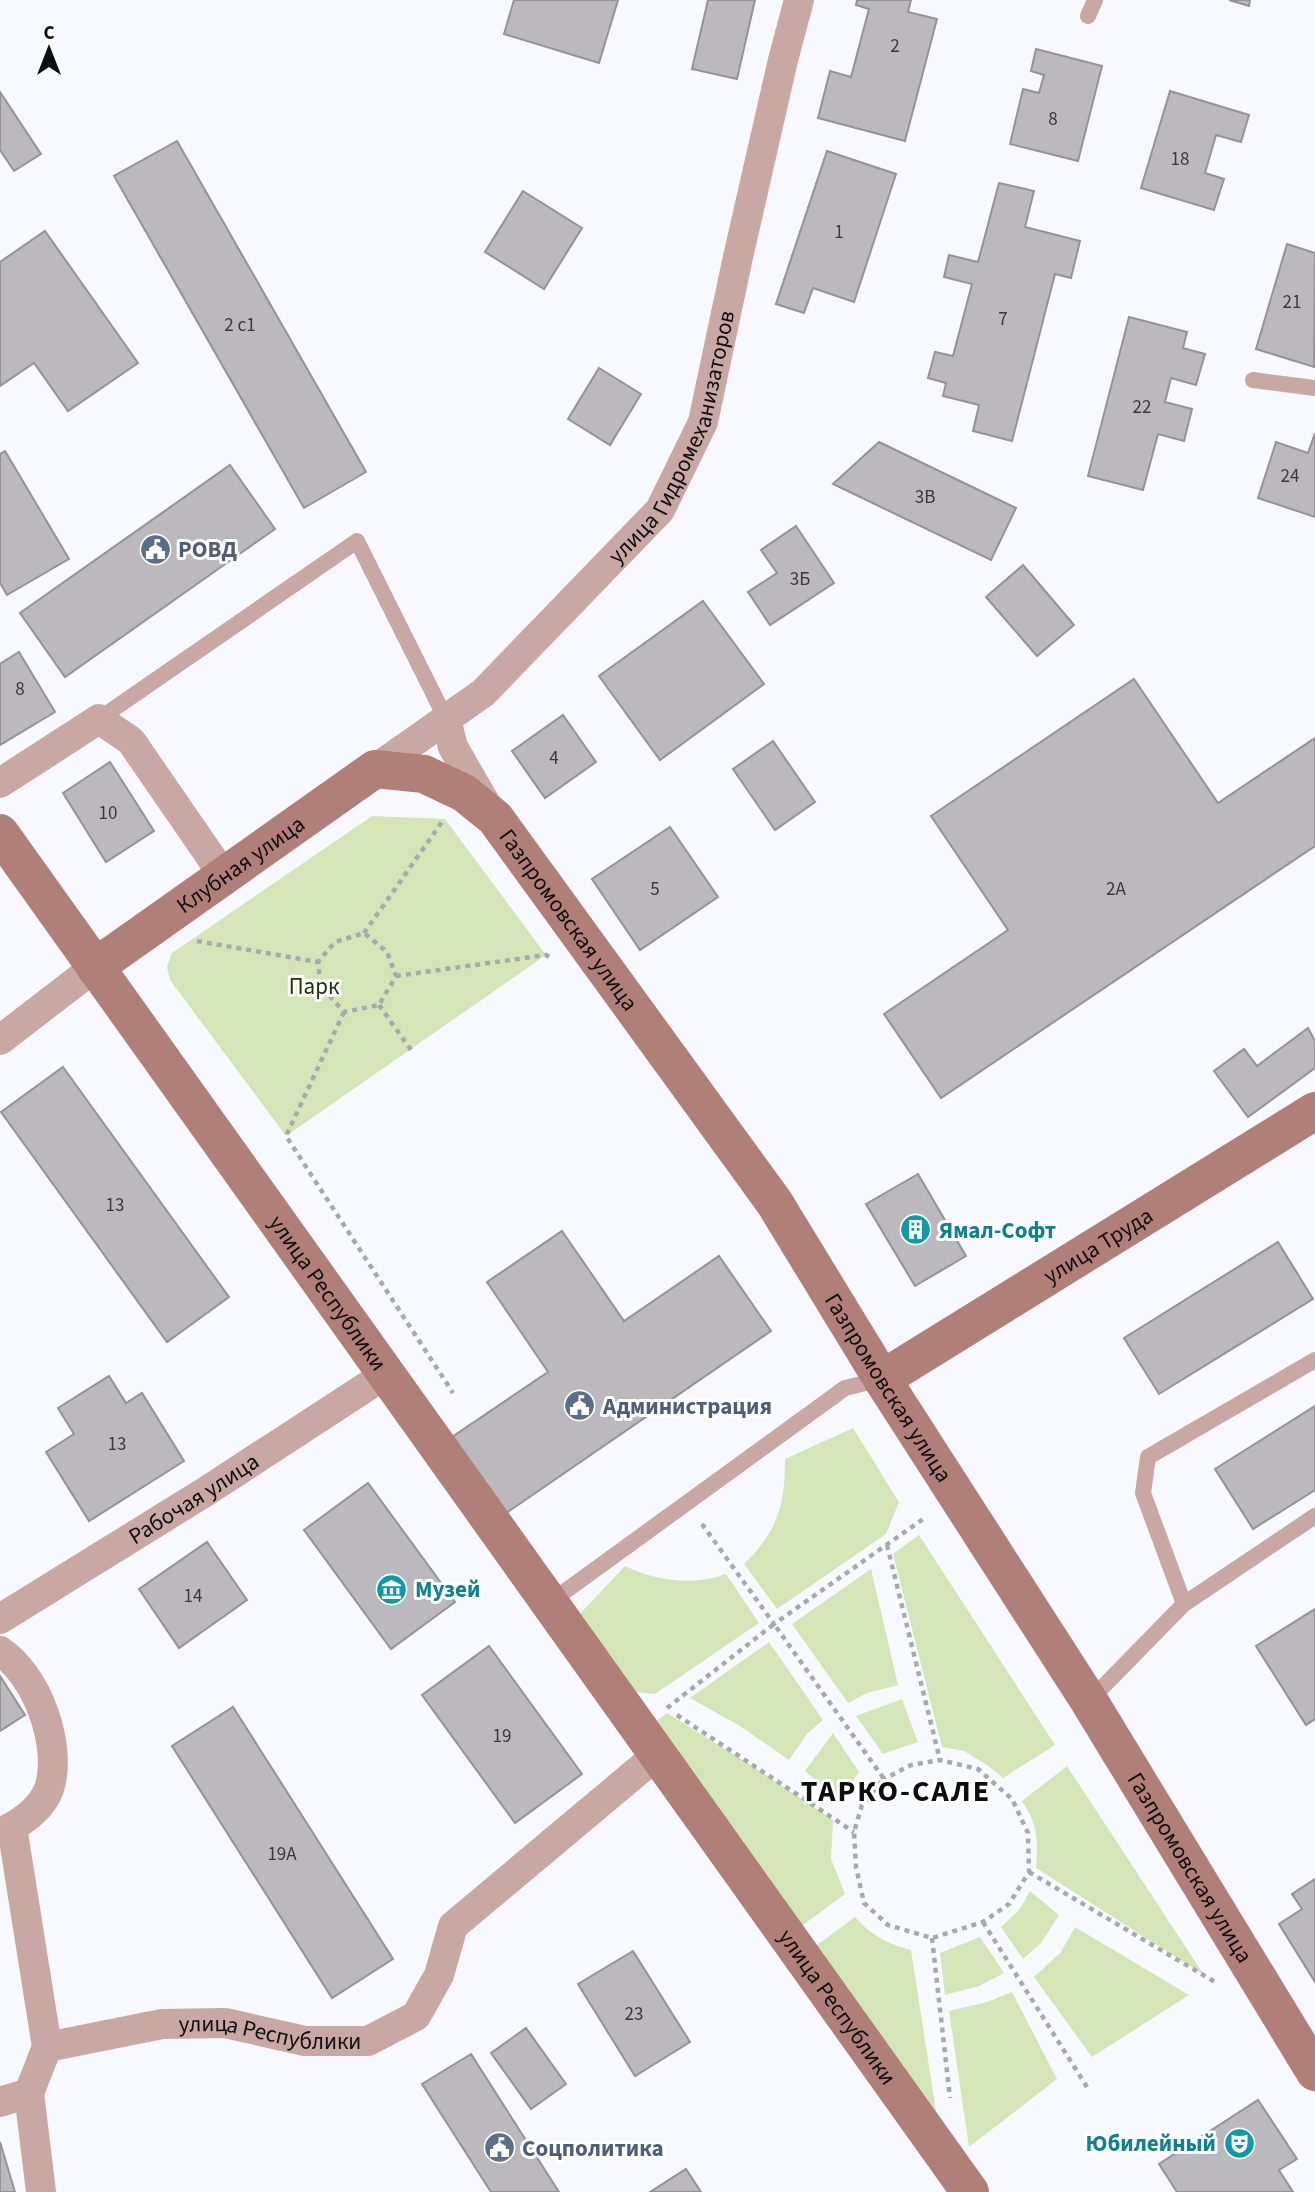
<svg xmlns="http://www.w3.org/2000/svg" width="1315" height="2192" font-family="'Source Sans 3',sans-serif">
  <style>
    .green { fill: #d4e6b7 }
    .building { fill: #bbb9bd; stroke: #969397; stroke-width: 2 }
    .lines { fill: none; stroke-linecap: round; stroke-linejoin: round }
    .path { stroke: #a8a9ad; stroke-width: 4.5; stroke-dasharray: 5 5; stroke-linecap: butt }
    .lane { stroke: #c9a7a2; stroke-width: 16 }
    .street { stroke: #c9a7a2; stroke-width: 30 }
    .secondary { stroke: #b07f78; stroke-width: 38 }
    .labels { text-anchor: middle; stroke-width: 6; stroke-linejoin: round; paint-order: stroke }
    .number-label { font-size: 19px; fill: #39393b }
    .street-label { font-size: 23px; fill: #0e0e10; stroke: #fff }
    .service-label { font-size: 23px; font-weight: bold; fill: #4e5e75; stroke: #fff; text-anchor: start }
    .park-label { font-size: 23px; fill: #233100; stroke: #fff }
    .culture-label { font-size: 23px; font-weight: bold; fill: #0d838f; stroke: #fff; text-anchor: start }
    .district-label { font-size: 30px; font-weight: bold; letter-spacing: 2px; fill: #0e0e10; stroke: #fff }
  </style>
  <rect width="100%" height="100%" fill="#f8f9fe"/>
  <g class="green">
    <polygon points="372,816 445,819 546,955 286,1136 170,980 167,967 172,953"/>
    <path d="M853,1428L899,1502L886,1534L777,1609L744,1564C778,1531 785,1505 785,1459Z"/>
    <polygon points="919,1535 1055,1745 1003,1778 990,1767 964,1751 942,1747 893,1554"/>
    <path d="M625,1566C656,1581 694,1586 726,1574L759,1623L655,1694L626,1691L577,1617Z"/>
    <polygon points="871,1569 898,1685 867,1693 848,1703 792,1624"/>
    <polygon points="769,1642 823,1720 807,1734 789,1760 740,1726 690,1698"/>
    <polygon points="902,1699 918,1742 883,1754 856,1716"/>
    <polygon points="667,1713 757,1769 833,1820 831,1859 845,1894 799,1928 654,1723"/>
    <polygon points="833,1733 859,1772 839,1801 805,1771"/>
    <path d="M1067,1766L1204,1975L1036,1868C1038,1840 1038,1825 1022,1801Z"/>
    <polygon points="1030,1891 1059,1915 1041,1943 1023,1959 1001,1927 1019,1910"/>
    <path d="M855,1917C871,1935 887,1944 911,1950L939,2131L813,1948Z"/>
    <polygon points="1075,1927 1189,1995 1092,2057 1034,1977 1061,1952"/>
    <polygon points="980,1937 1004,1973 979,1986 945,1995 940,1953"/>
    <polygon points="1012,1992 1057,2079 969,2147 949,2011 987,2002"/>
  </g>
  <g class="building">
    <polygon points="514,0 618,0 599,63 504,34"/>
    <polygon points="708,0 755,0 737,79 692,69"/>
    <polygon points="857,0 911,0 908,12 937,19 905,141 818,118 830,71 851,77 869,9 856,5"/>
    <polygon points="1229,0 1250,0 1249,6"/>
    <polygon points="1036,49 1102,66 1078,161 1010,144 1023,89 1039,93 1044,75 1031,71"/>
    <polygon points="1170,91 1249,115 1241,142 1216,135 1205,173 1224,179 1214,210 1141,188"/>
    <polygon points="0,92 41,154 14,171 0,150"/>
    <polygon points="177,141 366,472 304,508 114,176"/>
    <polygon points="827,151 896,174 854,302 813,288 804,313 776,304"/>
    <polygon points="999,183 1034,191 1025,227 1080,241 1071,278 1055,274 1012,441 973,431 979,405 943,396 946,383 928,378 935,352 953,356 972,284 944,277 949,255 978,262"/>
    <polygon points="523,191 582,228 544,289 485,252"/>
    <polygon points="45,231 138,363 68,411 34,363 0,386 0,262"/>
    <polygon points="1287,244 1315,253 1314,367 1256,349"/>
    <polygon points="1129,317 1187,332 1183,348 1205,354 1196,385 1171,378 1165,402 1192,409 1184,441 1158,434 1143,490 1088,476"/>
    <polygon points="599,368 641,394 610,445 568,419"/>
    <polygon points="1315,433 1315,517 1258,498 1276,442 1308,453"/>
    <polygon points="879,442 1016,508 991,560 833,484"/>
    <polygon points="5,451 69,559 7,595 0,583 0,454"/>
    <polygon points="230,465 275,529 65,677 20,613"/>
    <polygon points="796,526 834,583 770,625 748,592 777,573 761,550"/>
    <polygon points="1023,565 1074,625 1037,656 986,597"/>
    <polygon points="703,601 764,684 660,760 599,676"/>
    <polygon points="19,652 55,712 0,745 0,664"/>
    <polygon points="1134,679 1218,803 1315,738 1315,846 941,1098 884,1014 1008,930 931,816"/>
    <polygon points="563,715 596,762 545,798 512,751"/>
    <polygon points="773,741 815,802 775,830 733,769"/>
    <polygon points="110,762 154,831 106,862 63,793"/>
    <polygon points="670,827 718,897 640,950 592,879"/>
    <polygon points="1308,1028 1315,1041 1315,1068 1248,1117 1214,1071 1244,1049 1257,1066"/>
    <polygon points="63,1067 229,1297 167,1342 1,1112"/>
    <polygon points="918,1174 966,1256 915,1286 866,1204"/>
    <polygon points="562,1231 624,1321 719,1256 771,1331 502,1516 449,1439 548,1372 487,1282"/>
    <polygon points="1278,1242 1313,1299 1159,1394 1124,1338"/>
    <polygon points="109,1376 126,1403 142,1393 184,1461 89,1521 46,1452 74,1434 58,1408"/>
    <polygon points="1315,1406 1315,1490 1253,1529 1215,1469"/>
    <polygon points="368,1483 455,1602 391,1649 304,1530"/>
    <polygon points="207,1542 247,1600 179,1648 139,1589"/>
    <polygon points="1315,1609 1315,1719 1306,1725 1256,1646"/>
    <polygon points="489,1646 582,1774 515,1823 422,1695"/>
    <polygon points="0,1676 25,1715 0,1731"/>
    <polygon points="233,1707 393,1959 332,1998 172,1746"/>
    <polygon points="1315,1879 1315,1982 1279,1924 1302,1909 1292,1894"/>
    <polygon points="633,1951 690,2042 635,2076 578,1984"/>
    <polygon points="526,2028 566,2084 531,2109 491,2053"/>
    <polygon points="471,2054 559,2192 491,2192 422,2084"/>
    <polygon points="1258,2100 1297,2159 1279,2170 1293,2192 1177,2192 1159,2164"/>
    <polygon points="0,2142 15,2192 0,2192"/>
    <polygon points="686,2169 701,2192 650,2192"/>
  </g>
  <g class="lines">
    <g class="path">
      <polyline points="364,933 442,822"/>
      <polyline points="197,941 318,962 321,986 344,1012 379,1005 396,976 387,952 364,933 335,942 318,962"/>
      <polyline points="396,976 546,955 551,958"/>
      <polyline points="379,1005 411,1050"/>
      <polyline points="344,1012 286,1136 453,1393"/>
      <polyline points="702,1524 774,1624 926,1517"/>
      <polyline points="887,1545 940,1760"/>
      <polyline points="667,1708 774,1624 884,1779 862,1805 854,1832 856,1867 864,1903 888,1925 932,1938 983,1922 1009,1904 1029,1872 1028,1833 1012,1799 978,1769 940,1760 911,1765 884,1779"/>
      <polyline points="677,1715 854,1832"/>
      <polyline points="1029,1872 1215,1982"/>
      <polyline points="983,1922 1087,2087"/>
      <polyline points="932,1938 950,2098"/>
    </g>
    <g class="lane">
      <polyline points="1088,16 1095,0"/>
      <polyline points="1253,380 1315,388"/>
      <polyline points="99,719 357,541 446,719"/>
      <polyline points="549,1603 845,1388 882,1379"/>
      <polyline points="1184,1604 1143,1493 1148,1457 1315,1360"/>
      <polyline points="1089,1701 1184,1604 1315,1516"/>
    </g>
    <g class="street">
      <polyline points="446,719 453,747 487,806"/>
      <path id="s1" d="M375,769L483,693L660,510L703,422L738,257L783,60L799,0"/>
      <polyline points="0,783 99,719 131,741 224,876"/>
      <polyline points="0,1040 95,967"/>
      <path id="s2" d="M0,1619L205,1492L386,1374"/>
      <path d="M0,1651C37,1675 63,1746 49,1789C42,1807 27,1818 12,1827"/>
      <polyline points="0,1833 12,1827 47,2047"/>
      <polyline points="29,2093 41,2192"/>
      <path id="s3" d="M0,2102L29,2093L47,2047L162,2024L225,2023L305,2041H368L416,2016L439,1975L453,1926L657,1755"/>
    </g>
    <g class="secondary">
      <path id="s4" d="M0,833L970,2192"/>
      <path id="s5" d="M95,967L375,769L424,774L464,793L495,818L774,1202L882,1379L1089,1701L1315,2072"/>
      <path id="s6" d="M882,1379L1315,1111"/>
    </g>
  </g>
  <defs>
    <symbol id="civic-disc" viewBox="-11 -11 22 22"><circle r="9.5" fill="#5c6f8a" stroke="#fff"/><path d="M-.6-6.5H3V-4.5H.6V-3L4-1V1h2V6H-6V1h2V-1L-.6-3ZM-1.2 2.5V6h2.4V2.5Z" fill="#fff"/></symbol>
    <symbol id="building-disc" viewBox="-11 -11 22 22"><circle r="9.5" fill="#0f9aa8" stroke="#fff"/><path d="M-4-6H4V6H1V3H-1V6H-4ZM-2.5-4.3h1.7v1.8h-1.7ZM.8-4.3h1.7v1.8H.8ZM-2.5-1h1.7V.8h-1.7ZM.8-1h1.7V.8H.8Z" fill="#fff"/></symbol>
    <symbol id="museum-disc" viewBox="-11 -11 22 22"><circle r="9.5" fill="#0f9aa8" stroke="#fff"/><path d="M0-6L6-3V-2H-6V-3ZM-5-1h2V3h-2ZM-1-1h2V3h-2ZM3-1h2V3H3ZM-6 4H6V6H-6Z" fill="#fff"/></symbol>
    <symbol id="theatre-disc" viewBox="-11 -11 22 22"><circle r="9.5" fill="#0f9aa8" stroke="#fff"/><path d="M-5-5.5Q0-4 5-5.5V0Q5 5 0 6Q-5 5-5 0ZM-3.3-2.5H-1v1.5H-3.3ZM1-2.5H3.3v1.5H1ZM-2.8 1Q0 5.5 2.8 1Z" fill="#fff"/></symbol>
  </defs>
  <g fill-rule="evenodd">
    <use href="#civic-disc" x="138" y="532" width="35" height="35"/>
    <use href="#building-disc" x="898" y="1212" width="35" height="35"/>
    <use href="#civic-disc" x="562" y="1388" width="35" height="35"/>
    <use href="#museum-disc" x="374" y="1572" width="35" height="35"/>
    <use href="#theatre-disc" x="1222" y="2126" width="35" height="35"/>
    <use href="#civic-disc" x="482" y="2130" width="35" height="35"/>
  </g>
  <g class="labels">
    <g class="number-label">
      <text x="895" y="52">2</text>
      <text x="1053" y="125">8</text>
      <text x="1180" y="165">18</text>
      <text x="839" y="238">1</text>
      <text x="1292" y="308">21</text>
      <text x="1003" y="325">7</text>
      <text x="240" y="331">2 с1</text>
      <text x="1142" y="413">22</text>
      <text x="1290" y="482">24</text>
      <text x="925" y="503">3В</text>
      <text x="800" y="585">3Б</text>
      <text x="20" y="695">8</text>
      <text x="554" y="764">4</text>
      <text x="108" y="819">10</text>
      <text x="655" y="895">5</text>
      <text x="1116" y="895">2А</text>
      <text x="115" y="1211">13</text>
      <text x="117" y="1450">13</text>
      <text x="193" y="1602">14</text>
      <text x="502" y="1742">19</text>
      <text x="282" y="1860">19А</text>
      <text x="634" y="2020">23</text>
    </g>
    <g class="street-label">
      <text dy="8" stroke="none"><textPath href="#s1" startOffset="458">улица Гидромеханизаторов</textPath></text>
      <text dy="8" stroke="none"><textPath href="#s5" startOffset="178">Клубная улица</textPath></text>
      <text dy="8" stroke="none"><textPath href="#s5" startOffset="602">Газпромовская улица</textPath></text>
      <text dy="8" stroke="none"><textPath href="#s6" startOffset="254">улица Труда</textPath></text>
      <text dy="8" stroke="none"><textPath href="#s4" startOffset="565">улица Республики</textPath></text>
      <text dy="8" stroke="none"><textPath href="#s5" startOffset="1169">Газпромовская улица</textPath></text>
      <text dy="8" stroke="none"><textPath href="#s2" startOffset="228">Рабочая улица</textPath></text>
      <text dy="8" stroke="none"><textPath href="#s5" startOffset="1736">Газпромовская улица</textPath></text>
      <text dy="8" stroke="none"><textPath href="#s4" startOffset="1442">улица Республики</textPath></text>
      <text dy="8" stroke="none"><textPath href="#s3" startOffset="306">улица Республики</textPath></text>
    </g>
    <g class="service-label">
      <text x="178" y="557">РОВД</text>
      <text x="603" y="1414">Администрация</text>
      <text x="522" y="2156">Соцполитика</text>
    </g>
    <g class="park-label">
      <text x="314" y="994">Парк</text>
    </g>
    <g class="culture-label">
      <text x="939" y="1238">Ямал-Софт</text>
      <text x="415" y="1597">Музей</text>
      <text x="1216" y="2151" text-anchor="end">Юбилейный</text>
    </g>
    <g class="district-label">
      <text x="896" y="1801">ТАРКО-САЛЕ</text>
    </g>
  </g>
  <g transform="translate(49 49)" stroke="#ffffff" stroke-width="5" paint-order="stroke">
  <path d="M0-5L12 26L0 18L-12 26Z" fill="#0e0e10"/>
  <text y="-10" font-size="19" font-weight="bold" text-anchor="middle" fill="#0e0e10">С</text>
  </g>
</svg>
